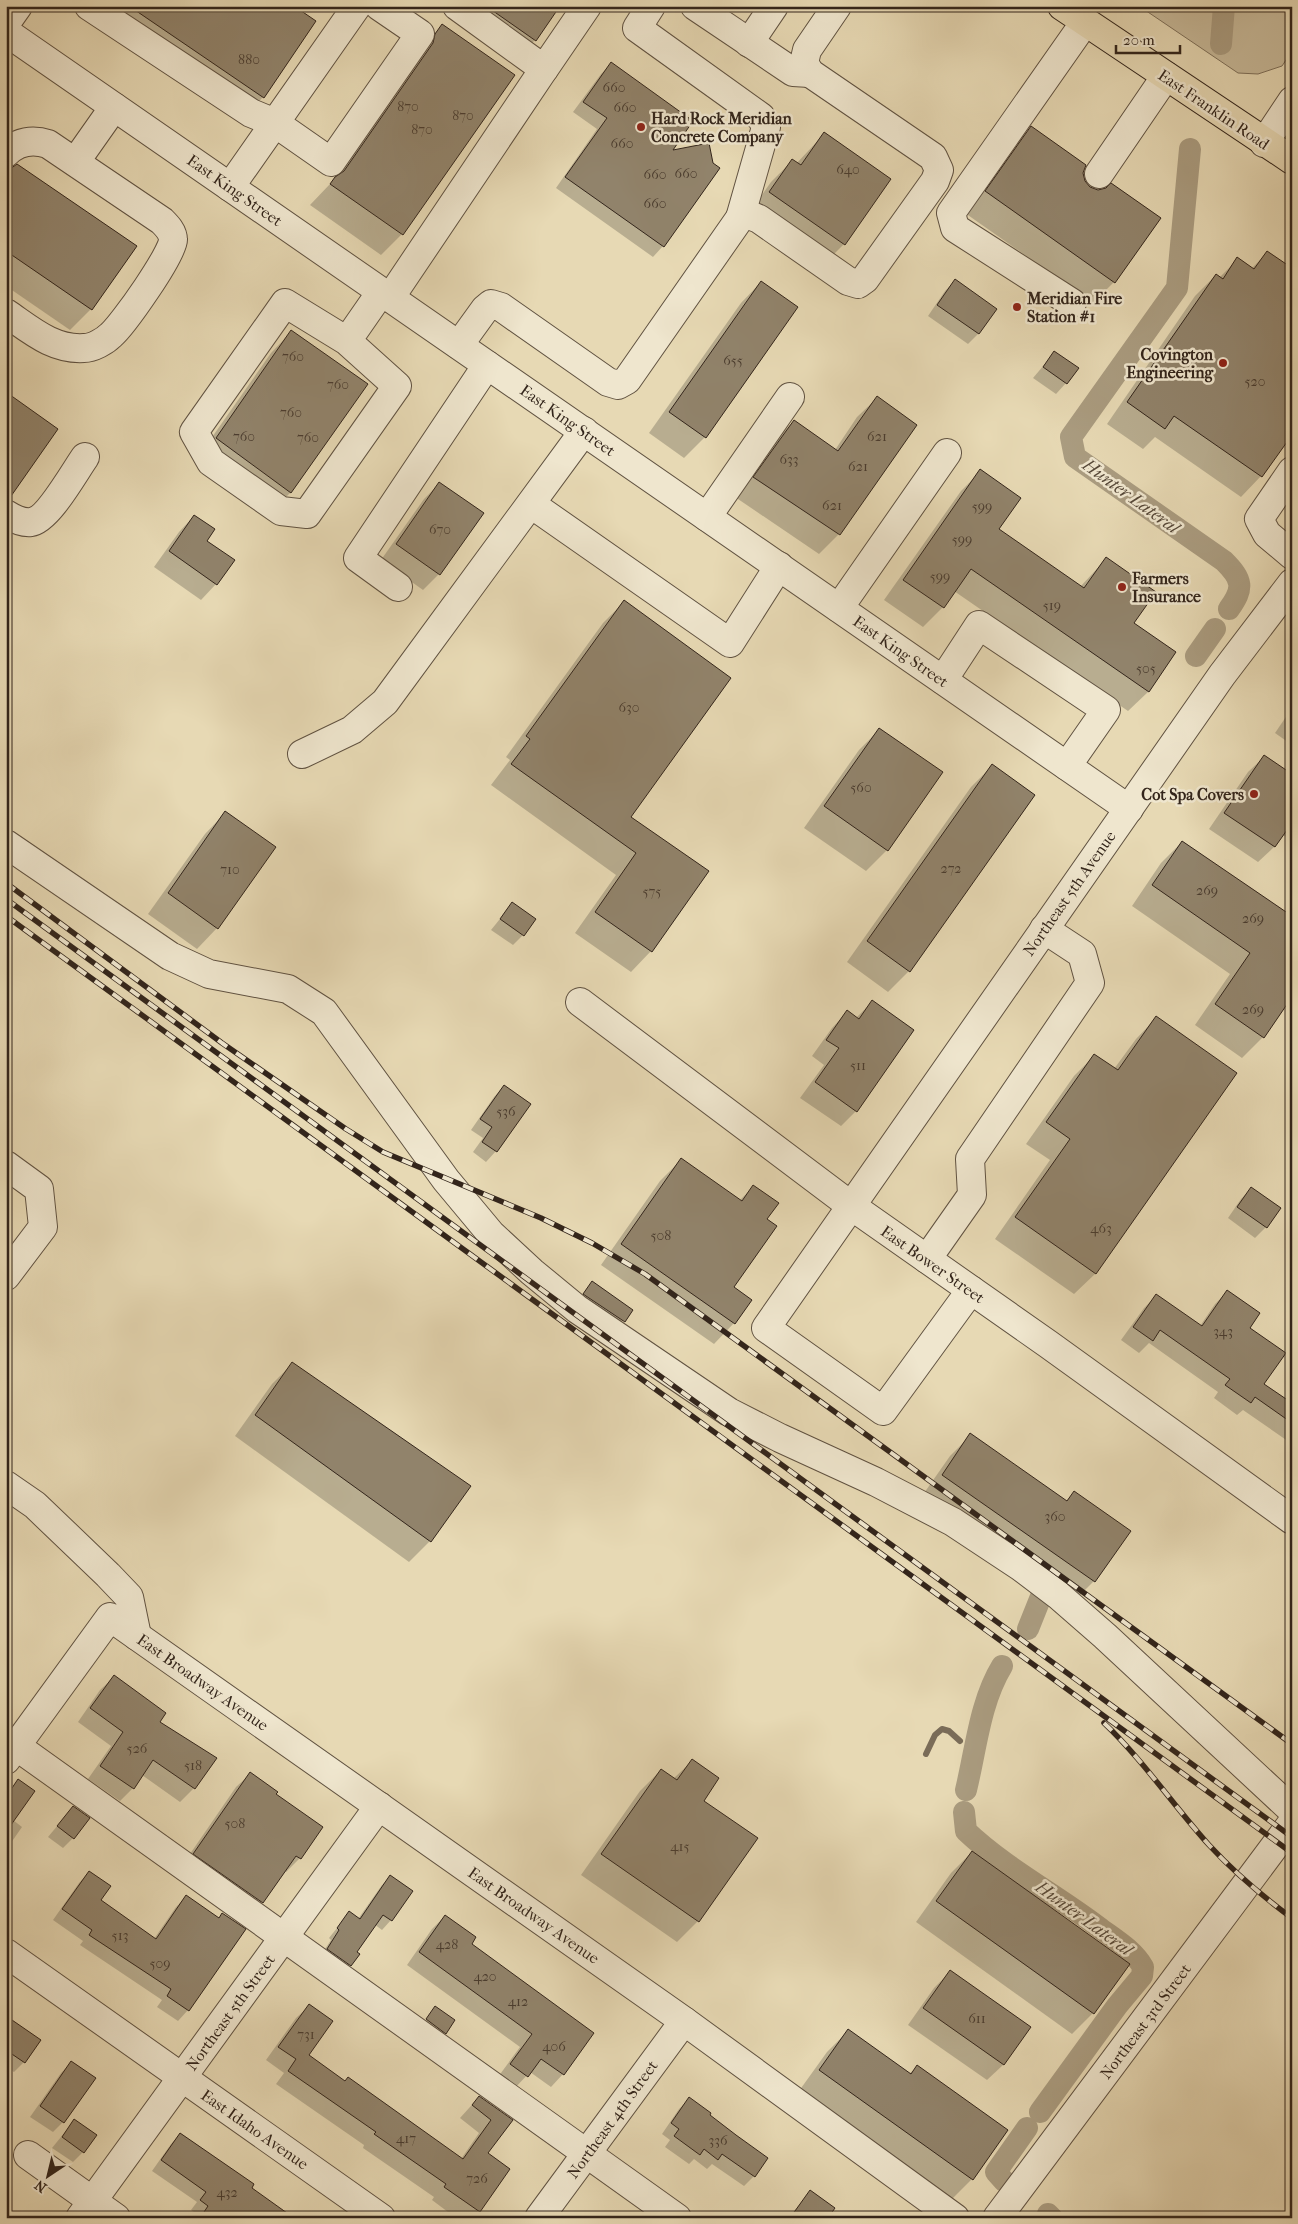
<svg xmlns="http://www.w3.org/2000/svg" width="1298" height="2224" font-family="'IM FELL French Canon',serif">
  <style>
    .green { fill: #c8ba9a; stroke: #7e705a }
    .shadow { fill: #0003 }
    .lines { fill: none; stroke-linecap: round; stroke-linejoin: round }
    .stream { stroke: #7a6c58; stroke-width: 6 }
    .canal { stroke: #aa9c80; stroke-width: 22 }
    .building { fill: #91836b; stroke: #33251b }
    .minor-casing { stroke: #605241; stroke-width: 30 }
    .major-casing { stroke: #33251b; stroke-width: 30 }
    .minor { stroke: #efe6ce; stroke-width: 28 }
    .major { stroke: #e7d9b4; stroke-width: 28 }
    .rail-casing { stroke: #33251b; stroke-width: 5.5 }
    .rail { stroke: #efe6ce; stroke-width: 4; stroke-dasharray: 11; stroke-linecap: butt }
    .poi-dot { fill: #8f2418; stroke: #efe6ce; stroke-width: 2 }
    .labels { text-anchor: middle; stroke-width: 5; stroke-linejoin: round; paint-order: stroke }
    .number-label { font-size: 14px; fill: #4a3c2f }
    .street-label { font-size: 16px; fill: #33251b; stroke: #efe6ce }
    .poi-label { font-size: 16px; font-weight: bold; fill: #33251b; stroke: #efe6ce; text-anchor: start }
    .water-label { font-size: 18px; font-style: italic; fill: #574939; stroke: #efe6ce }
  </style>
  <rect width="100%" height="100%" fill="#e7d9b4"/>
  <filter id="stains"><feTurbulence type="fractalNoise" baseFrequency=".004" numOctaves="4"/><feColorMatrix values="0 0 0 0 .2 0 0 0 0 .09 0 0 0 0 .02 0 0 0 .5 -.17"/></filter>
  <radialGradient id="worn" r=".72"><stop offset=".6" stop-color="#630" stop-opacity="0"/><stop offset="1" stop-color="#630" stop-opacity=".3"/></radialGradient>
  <polygon class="green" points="1139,6 1292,6 1292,51 1282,66 1258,74 1238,73"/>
  <g class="shadow">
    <polygon points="83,6 292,6 263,97 243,118"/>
    <polygon points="452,6 558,6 535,40 514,61 446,14"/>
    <polygon points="442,26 402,234 381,255 310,205 330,184 412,65 421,47"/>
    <polygon points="611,64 670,152 663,246 653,257 556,188 597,129 573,112 601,74"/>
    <polygon points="1031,128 1082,173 1084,182 1089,188 1114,282 1093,303 965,213 1010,149"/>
    <polygon points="824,134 844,244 823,265 749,213 771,182 792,161 796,164"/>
    <polygon points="17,165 135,246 91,309 70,330 6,286 6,172"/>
    <polygon points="1267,253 1261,476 1241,497 1155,437 1143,449 1107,424 1195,296 1216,275 1219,278 1238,259 1251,269"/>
    <polygon points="955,281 996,309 978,334 968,344 928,316 945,291"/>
    <polygon points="761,282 705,437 684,458 649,433 741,303"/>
    <polygon points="291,332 291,492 270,513 196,460 271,353"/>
    <polygon points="1055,352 1066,383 1056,394 1033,378"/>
    <polygon points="877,398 916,426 839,534 819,554 735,497 774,441 794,421 835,450 857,417"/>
    <polygon points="981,471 997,530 1080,587 1106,559 1133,624 1175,653 1148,692 1128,711 954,591 943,607 923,627 884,600 961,491"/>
    <polygon points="439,484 439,574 423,590 381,560 424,499"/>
    <polygon points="194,516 206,541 216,584 201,600 154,567 179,532"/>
    <polygon points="624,602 630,817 707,871 651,951 631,972 575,933 616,875 491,785 510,760 506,757 603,623"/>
    <polygon points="1292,708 1292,745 1275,733"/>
    <polygon points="880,729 887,850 866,871 804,828 859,750"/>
    <polygon points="1264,757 1292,776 1292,841 1282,834 1274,847 1258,862 1209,829 1248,772"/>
    <polygon points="992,766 909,971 888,992 847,962 971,787"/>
    <polygon points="225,813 217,928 197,949 148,914 205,834"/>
    <polygon points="1182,842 1292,918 1263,1037 1242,1058 1195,1025 1230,974 1132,906 1161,863"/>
    <polygon points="512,904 523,935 513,945 491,930"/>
    <polygon points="872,1002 856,1111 841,1126 800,1098 824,1065 812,1056 832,1028 847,1012 856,1018"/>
    <polygon points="1156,1018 1236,1073 1095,1274 1074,1294 995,1239 1050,1160 1026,1144 1074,1076 1095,1055 1114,1069 1136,1039"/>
    <polygon points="504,1086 496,1151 486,1162 473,1152 483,1138 471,1130 494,1097"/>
    <polygon points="681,1160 739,1201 753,1187 766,1219 732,1288 734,1323 714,1344 601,1265 660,1181"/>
    <polygon points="1251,1189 1279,1208 1266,1227 1255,1238 1228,1218 1241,1199"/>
    <polygon points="592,1283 631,1311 613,1332 574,1304"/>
    <polygon points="1227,1292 1248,1328 1263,1384 1289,1420 1287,1422 1292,1425 1292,1444 1243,1410 1237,1415 1214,1398 1218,1392 1149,1343 1139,1353 1121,1340 1144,1308 1156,1296 1200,1326 1215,1304"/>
    <polygon points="293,1363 430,1541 409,1562 235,1436 272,1384"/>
    <polygon points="971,1435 1066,1501 1074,1493 1094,1581 1073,1602 922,1496 950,1456"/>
    <polygon points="114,1677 158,1722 215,1758 194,1788 180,1802 142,1775 133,1788 120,1801 88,1779 111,1746 78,1722 100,1690"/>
    <polygon points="692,1761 702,1801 698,1921 677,1942 581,1875 640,1791 661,1770 673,1779"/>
    <polygon points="250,1774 275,1794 321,1827 300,1858 286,1872 284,1870 262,1902 249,1916 181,1867 236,1787"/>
    <polygon points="18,1781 13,1820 22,1827 6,1850 6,1795"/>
    <polygon points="73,1807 73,1838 63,1848 48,1837"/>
    <polygon points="972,1852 1128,1964 1093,2013 1072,2034 916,1922 951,1873"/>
    <polygon points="89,1872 99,1901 154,1939 176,1907 186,1897 218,1919 223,1914 244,1930 188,2010 178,2021 157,2007 162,2000 80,1945 83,1941 53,1920 79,1883"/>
    <polygon points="391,1876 411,1891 391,1920 382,1930 374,1924 355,1952 350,1965 341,1974 319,1958 331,1940 329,1938 349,1913 358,1919 382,1885"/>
    <polygon points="445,1916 470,1944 563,2074 551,2087 530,2072 514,2089 498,2077 520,2047 407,1965 432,1929"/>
    <polygon points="950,1972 1029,2027 1003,2065 987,2080 908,2025 934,1988"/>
    <polygon points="309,2006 307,2056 461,2159 479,2133 460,2118 479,2097 511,2120 486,2153 509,2169 473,2218 456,2218 432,2200 434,2197 363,2148 364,2145 276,2084 284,2073 266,2060 296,2018"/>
    <polygon points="435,2008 445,2033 440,2038 422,2025"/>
    <polygon points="6,2025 24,2062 14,2072 6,2067"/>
    <polygon points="848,2031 909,2074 917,2067 972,2179 951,2200 799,2091 827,2052"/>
    <polygon points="72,2062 63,2122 53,2132 30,2117 61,2073"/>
    <polygon points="689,2099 708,2115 754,2176 744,2186 712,2164 707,2169 694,2159 689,2164 665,2147 670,2140 662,2134 679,2109"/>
    <polygon points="74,2121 83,2152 73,2162 52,2148"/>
    <polygon points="180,2134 250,2188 278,2218 199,2218 200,2216 191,2210 197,2202 152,2171 171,2144"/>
    <polygon points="810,2192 829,2213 836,2218 788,2218"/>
  </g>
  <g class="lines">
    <polyline class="stream" points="926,1754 935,1735 942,1729 949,1731 960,1741"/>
    <g class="canal">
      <polyline points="1221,44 1224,6"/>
      <path d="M1190,149L1177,288L1071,437L1075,457L1224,561C1243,580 1244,588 1229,609"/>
      <polyline points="1196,656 1215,629"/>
      <polyline points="1028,1629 1042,1594"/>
      <path d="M966,1790C976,1749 980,1702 1002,1666"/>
      <path d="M964,1812L966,1831C1006,1869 1057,1895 1101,1929C1116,1940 1133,1950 1143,1967L1142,1976L1117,2006L1040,2112"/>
      <polyline points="1004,2181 996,2172 1027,2128"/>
      <polyline points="1048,2214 1052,2218"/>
    </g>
  </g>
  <g class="building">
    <polygon points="129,6 294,6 316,21 264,98"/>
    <polygon points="486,6 560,6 536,41"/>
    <polygon points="442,24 515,75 403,235 330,184 335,177 344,171 433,43 435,34"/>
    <polygon points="611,62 693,121 673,150 709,143 713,163 720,168 664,247 565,177 607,118 583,102"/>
    <polygon points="1031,126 1086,165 1083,173 1085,181 1090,187 1098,190 1106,188 1111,183 1161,218 1115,283 985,191"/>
    <polygon points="824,132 891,179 845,245 769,192 792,159 801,165"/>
    <polygon points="17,164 137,246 92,310 6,251 6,172"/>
    <polygon points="1267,251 1292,268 1292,435 1262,477 1174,416 1165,429 1127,402 1216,274 1223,279 1237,257 1254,269"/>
    <polygon points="955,279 997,309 979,334 937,305"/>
    <polygon points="761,281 798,307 706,438 669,412"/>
    <polygon points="291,330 368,384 291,493 216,438"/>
    <polygon points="1054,351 1079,368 1067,384 1043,367"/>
    <polygon points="6,392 58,429 9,499 6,498"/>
    <polygon points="877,396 917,425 840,535 753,477 794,420 838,451"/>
    <polygon points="980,469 1021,498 999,529 1084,588 1106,557 1156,592 1134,623 1176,652 1149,692 971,569 944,608 903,580"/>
    <polygon points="439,482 484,513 440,575 396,544"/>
    <polygon points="194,515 215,529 207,541 235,560 217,585 169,551"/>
    <polygon points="624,600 731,678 631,817 709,871 652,952 595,912 636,853 511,764 530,739 526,736"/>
    <polygon points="879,728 943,772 888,851 824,806"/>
    <polygon points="1264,755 1292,774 1292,823 1275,847 1224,813"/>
    <polygon points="992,764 1035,795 910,972 867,941"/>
    <polygon points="225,811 276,847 218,929 168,893"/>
    <polygon points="1182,841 1292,916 1292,997 1264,1038 1215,1004 1250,953 1152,885"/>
    <polygon points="512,902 536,919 524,936 500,919"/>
    <polygon points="872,1000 914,1030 857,1112 815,1082 839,1048 826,1040 847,1010 859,1019"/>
    <polygon points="1156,1016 1237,1073 1096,1274 1015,1217 1070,1139 1046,1122 1094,1054 1118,1070"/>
    <polygon points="504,1085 531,1104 497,1152 482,1142 492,1127 480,1119"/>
    <polygon points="681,1158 742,1201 753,1185 779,1203 767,1219 777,1226 734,1287 752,1300 735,1324 621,1244"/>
    <polygon points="1251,1187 1281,1208 1267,1228 1237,1207"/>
    <polygon points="592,1281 633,1310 625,1322 583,1294"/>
    <polygon points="1227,1290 1260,1313 1250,1328 1286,1353 1264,1384 1292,1403 1292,1423 1255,1397 1251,1403 1225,1385 1230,1379 1160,1330 1153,1341 1133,1327 1156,1294 1202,1326"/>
    <polygon points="292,1362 471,1486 431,1542 255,1415"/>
    <polygon points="970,1433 1067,1501 1074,1491 1131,1531 1095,1582 942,1475"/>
    <polygon points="114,1675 166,1713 160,1722 217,1758 195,1789 153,1760 134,1789 100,1766 123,1732 90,1708"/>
    <polygon points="692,1759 719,1778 704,1801 758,1838 699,1922 601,1854 661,1769 677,1780"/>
    <polygon points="250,1772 278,1792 276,1794 323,1827 301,1859 296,1856 263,1903 193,1854"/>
    <polygon points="18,1779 35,1791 6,1832 6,1797"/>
    <polygon points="73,1806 90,1818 74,1839 57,1826"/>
    <polygon points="972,1851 1130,1964 1094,2014 936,1901"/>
    <polygon points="89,1871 111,1886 101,1900 156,1939 186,1895 219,1918 222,1913 246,1929 189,2011 167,1996 171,1989 89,1935 92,1930 62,1909"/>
    <polygon points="390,1875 413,1891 392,1921 383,1915 357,1952 360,1954 351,1966 327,1949 339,1930 337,1928 349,1911 360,1919"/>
    <polygon points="445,1915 476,1937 472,1944 594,2033 564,2075 541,2059 528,2077 510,2064 532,2034 419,1952"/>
    <polygon points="950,1970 1031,2027 1004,2065 923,2008"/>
    <polygon points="309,2004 333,2021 309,2055 345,2081 348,2077 463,2159 491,2120 472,2105 479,2096 513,2120 488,2153 510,2169 480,2212 444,2187 446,2184 374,2134 376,2132 288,2071 296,2059 278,2047"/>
    <polygon points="435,2006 455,2020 446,2034 426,2019"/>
    <polygon points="12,2020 41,2040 25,2063 6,2050 6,2029"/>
    <polygon points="848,2029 911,2074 917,2065 1008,2130 973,2180 819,2070"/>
    <polygon points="71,2061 96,2078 64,2123 40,2106"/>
    <polygon points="689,2097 711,2113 710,2115 736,2135 768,2158 755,2177 722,2154 718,2160 704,2149 700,2155 674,2136 679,2129 671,2123"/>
    <polygon points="74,2119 97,2135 84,2153 62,2137"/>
    <polygon points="180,2133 254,2184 252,2188 294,2218 200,2218 208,2206 200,2200 206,2192 161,2160"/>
    <polygon points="810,2190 835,2208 828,2218 790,2218"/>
  </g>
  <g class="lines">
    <defs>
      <g id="minor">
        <polyline points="89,6 251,113 275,123 331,162 420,34 379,6"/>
        <polyline points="457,6 544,69 587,6"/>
        <polyline points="651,6 637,28 761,117 766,127 740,218"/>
        <polyline points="695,6 793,72 810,73"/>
        <polyline points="6,23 18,6"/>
        <polyline points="6,32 1129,809"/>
        <polyline points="749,43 774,6"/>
        <polyline points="1264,143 1292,101"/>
        <path d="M6,153C18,141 33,139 48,144L162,221C167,226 173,232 173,240C174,252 123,325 111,335C105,341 93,348 84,348C53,350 31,330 6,313"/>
        <polyline points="76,161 114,107"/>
        <polyline points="1099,174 1166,76"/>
        <polyline points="230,187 357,6"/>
        <polyline points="390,298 544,69"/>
        <polyline points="1072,303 955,228 951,213 1085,22"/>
        <polyline points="347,341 397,386 307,514 281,511 211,462 194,432 285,303 347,341 381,292"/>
        <polyline points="459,345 485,309 491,304 501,307 608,382 618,385 627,380 740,218 747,214 759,219 848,281 858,284 865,279 935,181 939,170 933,157 810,73 804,63 807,50 837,6"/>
        <polyline points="1292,471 1259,519 1267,534 1292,555"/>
        <polyline points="531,504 730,643 779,566"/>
        <path d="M6,514C14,519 22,523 31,522C48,520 75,471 85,457"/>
        <polyline points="707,517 790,397"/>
        <polyline points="398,587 358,558 487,365"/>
        <polyline points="839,608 947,453"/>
        <polyline points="943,680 979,625 1106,710 1067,766"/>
        <polyline points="302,754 352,730 385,702 584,431"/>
        <polyline points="6,844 170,956 209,974 288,989 324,1012 446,1180 491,1234 532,1272 577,1309 729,1412 780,1438 876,1482 953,1522 1021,1567 1058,1595 1105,1636 1292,1810"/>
        <polyline points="580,1002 850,1205 1048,1344 1292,1520"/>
        <polyline points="6,1165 39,1189 43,1227 6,1276"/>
        <polyline points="927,1259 972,1195 970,1159 1090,983 1082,954 1044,929"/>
        <polyline points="971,1290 883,1411 766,1328 1222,675 1292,583"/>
        <polyline points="6,1485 35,1505 108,1575 129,1597 137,1636"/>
        <polyline points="16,1746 677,2218"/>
        <polyline points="6,1760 110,1617 684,2021 955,2218"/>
        <polyline points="6,1953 381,2218"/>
        <polyline points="28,2155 116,2218"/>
        <polyline points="80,2218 379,1806"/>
        <polyline points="539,2218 684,2021"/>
        <polyline points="997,2218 1292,1823"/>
      </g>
      <polyline id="major" points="1062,6 1292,160"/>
    </defs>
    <use href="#minor" class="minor-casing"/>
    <use href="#major" class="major-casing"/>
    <use href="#minor" class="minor"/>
    <use href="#major" class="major"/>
    <defs>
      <g id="rail">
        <polyline points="6,883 222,1043 346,1129 383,1152 541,1218 592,1243 645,1274 1292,1744"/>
        <polyline points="6,899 1292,1837"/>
        <polyline points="6,916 1292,1853"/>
        <path d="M1104,1723C1143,1760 1173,1805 1209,1845C1234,1872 1262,1896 1292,1918"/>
      </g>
    </defs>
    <use href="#rail" class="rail-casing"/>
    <use href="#rail" class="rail"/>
  </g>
  <g class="poi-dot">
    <circle cx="641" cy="127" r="5"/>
    <circle cx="1017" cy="307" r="5"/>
    <circle cx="1223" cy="363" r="5"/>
    <circle cx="1122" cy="587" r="5"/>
    <circle cx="1254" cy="794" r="5"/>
  </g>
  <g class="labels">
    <g class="number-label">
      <text x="249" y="64">880</text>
      <text x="614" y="92">660</text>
      <text x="408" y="111">870</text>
      <text x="625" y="112">660</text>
      <text x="463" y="120">870</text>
      <text x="422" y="134">870</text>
      <text x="622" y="148">660</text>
      <text x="848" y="174">640</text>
      <text x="686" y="178">660</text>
      <text x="655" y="179">660</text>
      <text x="655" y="208">660</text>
      <text x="293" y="361">760</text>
      <text x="733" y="365">655</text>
      <text x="1255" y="386">520</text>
      <text x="338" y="389">760</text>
      <text x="291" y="417">760</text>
      <text x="244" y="441">760</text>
      <text x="877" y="441">621</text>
      <text x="308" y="442">760</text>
      <text x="789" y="464">633</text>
      <text x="858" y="471">621</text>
      <text x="832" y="510">621</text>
      <text x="982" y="511">599</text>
      <text x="440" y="534">670</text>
      <text x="962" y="544">599</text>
      <text x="940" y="581">599</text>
      <text x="1052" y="610">519</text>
      <text x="1146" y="673">505</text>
      <text x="629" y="712">630</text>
      <text x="861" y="792">560</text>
      <text x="951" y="873">272</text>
      <text x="230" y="874">710</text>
      <text x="1207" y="895">269</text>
      <text x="652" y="896">575</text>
      <text x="1253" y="923">269</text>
      <text x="1253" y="1014">269</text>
      <text x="858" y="1070">511</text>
      <text x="506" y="1116">536</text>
      <text x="1101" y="1233">463</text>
      <text x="661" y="1240">508</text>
      <text x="1223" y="1336">343</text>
      <text x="1055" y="1521">360</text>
      <text x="137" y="1753">526</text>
      <text x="193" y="1770">518</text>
      <text x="235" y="1828">508</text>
      <text x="680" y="1851">415</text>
      <text x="120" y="1940">513</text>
      <text x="447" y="1949">428</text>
      <text x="160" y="1968">509</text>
      <text x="485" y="1981">420</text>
      <text x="518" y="2006">412</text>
      <text x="977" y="2023">611</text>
      <text x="306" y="2039">731</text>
      <text x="554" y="2051">406</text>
      <text x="406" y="2143">417</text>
      <text x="718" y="2145">336</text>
      <text x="477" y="2183">726</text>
      <text x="227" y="2197">432</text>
    </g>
    <g class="street-label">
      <text transform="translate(1214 109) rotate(34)" y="6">East Franklin Road</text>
      <text transform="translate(235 190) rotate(35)" y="6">East King Street</text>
      <text transform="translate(568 420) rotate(35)" y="6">East King Street</text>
      <text transform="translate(901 651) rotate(35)" y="6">East King Street</text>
      <text transform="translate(1069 893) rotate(-55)" y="6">Northeast 5th Avenue</text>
      <text transform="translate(933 1264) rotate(35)" y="6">East Bower Street</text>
      <text transform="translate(203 1682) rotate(35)" y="6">East Broadway Avenue</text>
      <text transform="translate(534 1915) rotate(35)" y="6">East Broadway Avenue</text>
      <text transform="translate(230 2012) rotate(-54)" y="6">Northeast 5th Street</text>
      <text transform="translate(1145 2021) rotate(-53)" y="6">Northeast 3rd Street</text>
      <text transform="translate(612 2119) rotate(-54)" y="6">Northeast 4th Street</text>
      <text transform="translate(255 2129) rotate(35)" y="6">East Idaho Avenue</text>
    </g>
    <g class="poi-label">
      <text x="651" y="124">Hard Rock Meridian<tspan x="651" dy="18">Concrete Company</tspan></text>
      <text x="1027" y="304">Meridian Fire<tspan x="1027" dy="18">Station #1</tspan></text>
      <text x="1213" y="360" text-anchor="end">Covington<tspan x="1213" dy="18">Engineering</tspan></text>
      <text x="1132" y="584">Farmers<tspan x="1132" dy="18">Insurance</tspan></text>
      <text x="1244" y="800" text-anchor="end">Cot Spa Covers</text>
    </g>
    <g class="water-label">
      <text transform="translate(1131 496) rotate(36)" y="6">Hunter Lateral</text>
      <text transform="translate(1084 1918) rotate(36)" y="6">Hunter Lateral</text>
    </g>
  </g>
  <rect width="1298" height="2224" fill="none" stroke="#e7d9b4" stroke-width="25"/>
  <rect x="8" y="8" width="1283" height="2209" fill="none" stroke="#33251b" stroke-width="2.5"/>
  <rect x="12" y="12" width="1273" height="2199" fill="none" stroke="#33251b"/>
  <g transform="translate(48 2176) rotate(215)" stroke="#efe6ce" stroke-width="4" paint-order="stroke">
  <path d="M0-4L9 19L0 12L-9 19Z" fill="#33251b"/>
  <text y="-8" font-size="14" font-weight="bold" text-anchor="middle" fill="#33251b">N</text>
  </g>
  <path d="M1116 45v8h64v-8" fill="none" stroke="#33251b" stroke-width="2.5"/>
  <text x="1123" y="45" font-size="15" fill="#33251b" stroke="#efe6ce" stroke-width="4" paint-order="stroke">20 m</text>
  <rect width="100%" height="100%" filter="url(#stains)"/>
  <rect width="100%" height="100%" fill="url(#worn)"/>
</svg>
